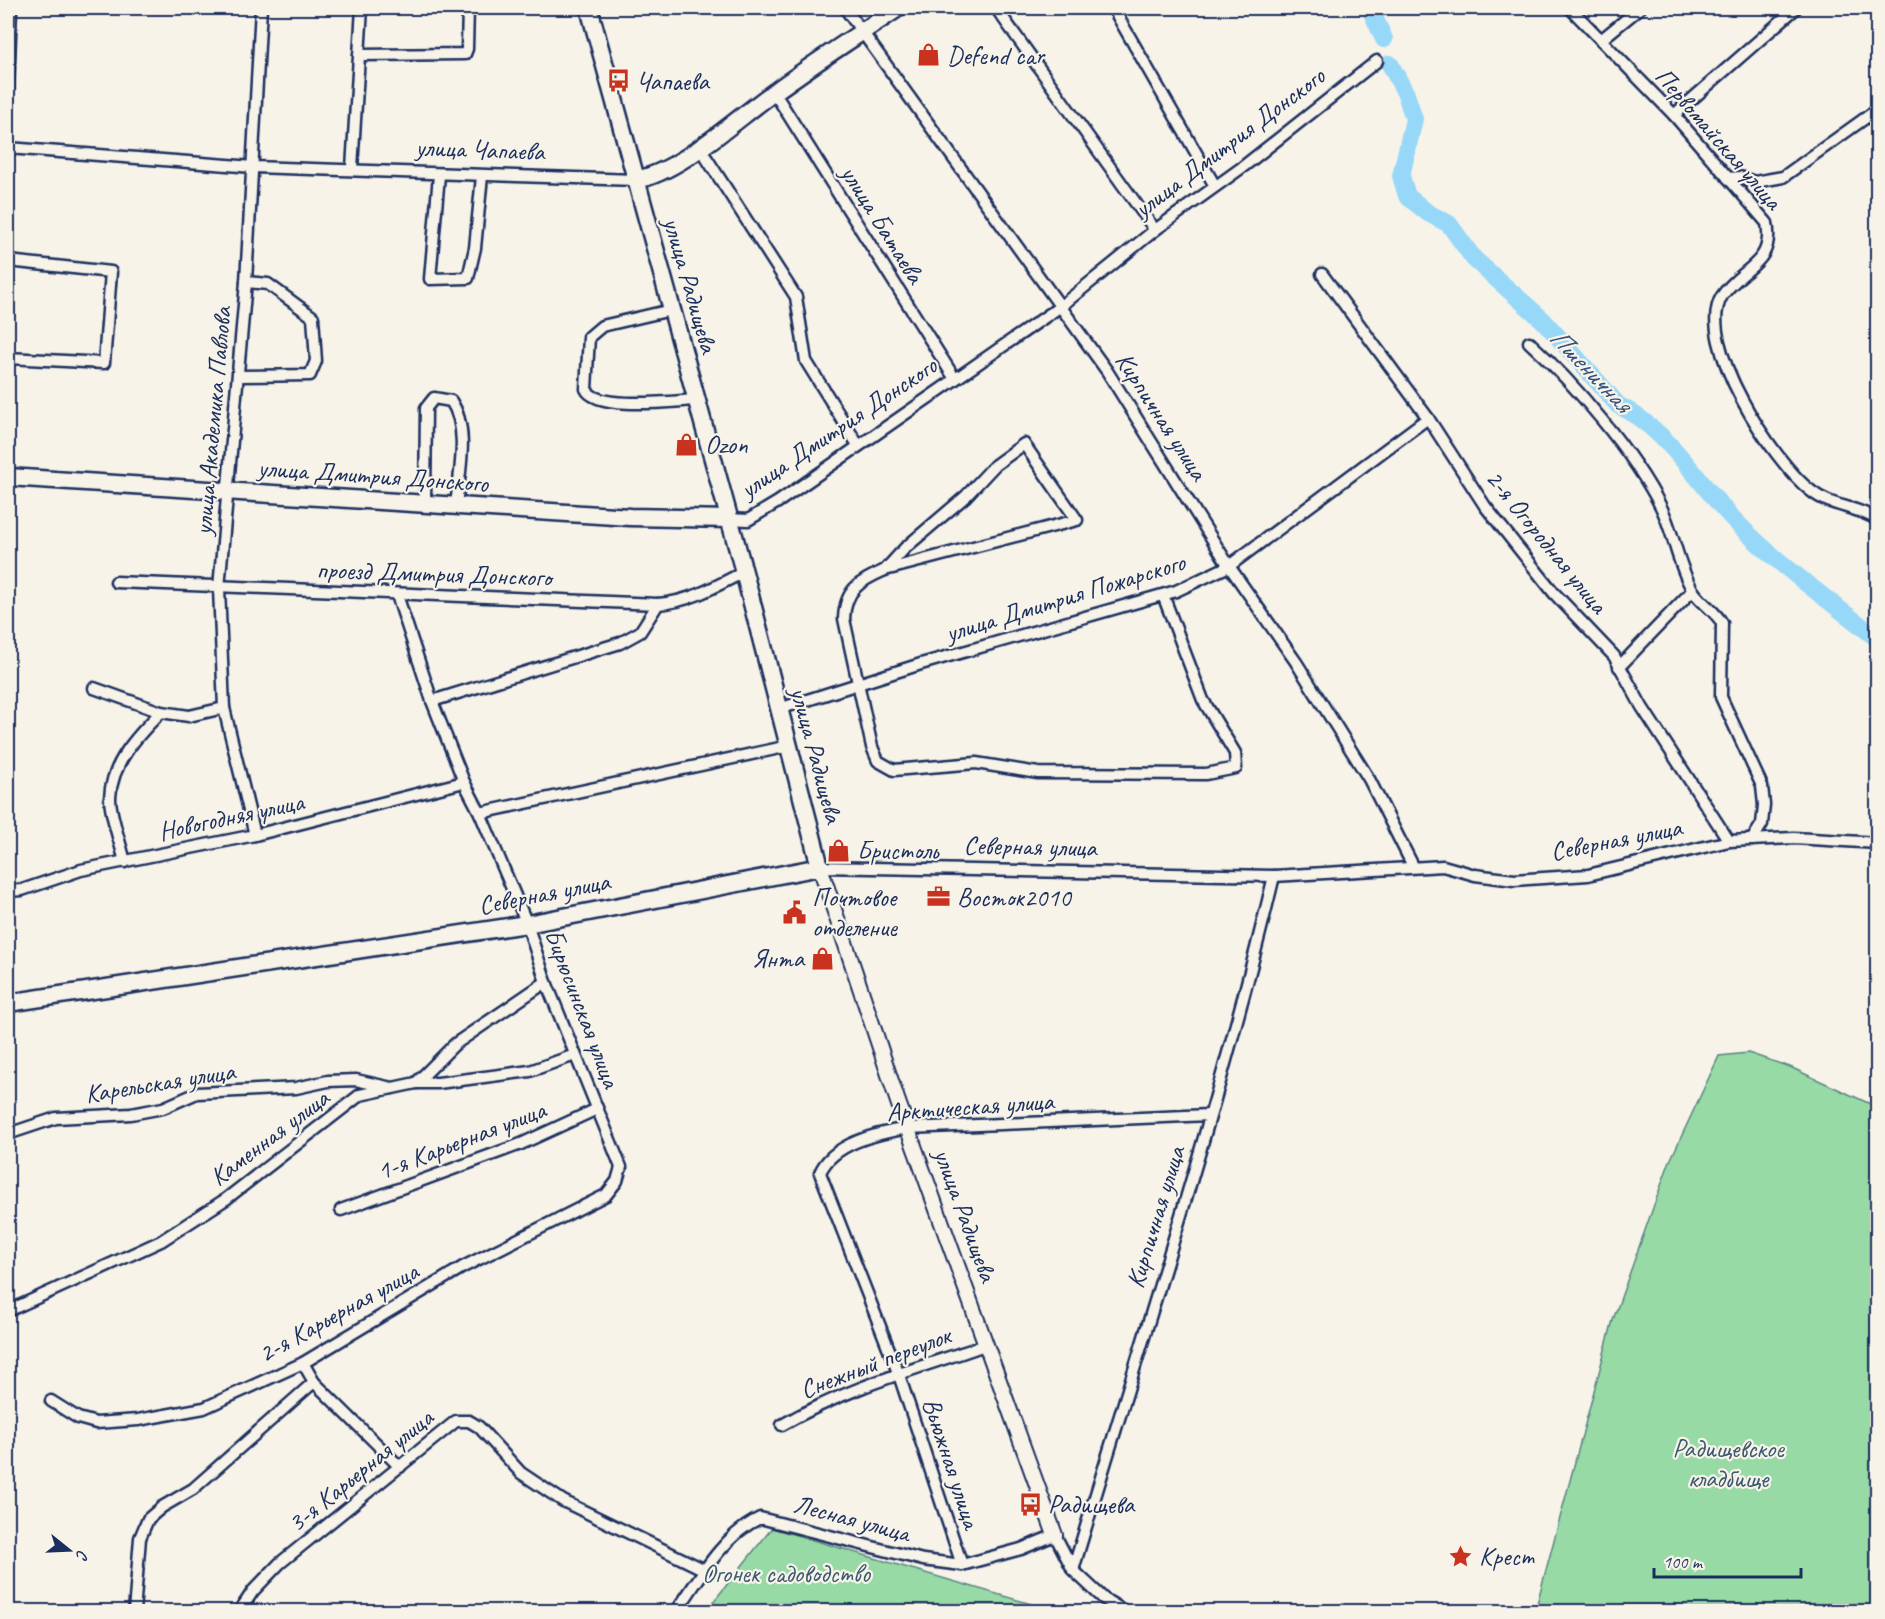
<svg xmlns="http://www.w3.org/2000/svg" width="1885" height="1619" font-family="Caveat,sans-serif">
  <style>
    .green { fill: #97daa6; stroke: #598482; stroke-width: 1.5 }
    .lines { fill: none; stroke-linecap: round; stroke-linejoin: round }
    .river { stroke: #97d8f9; stroke-width: 18 }
    .minor-casing { stroke: #1b2f5e; stroke-width: 15 }
    .tertiary-casing { stroke: #1b2f5e; stroke-width: 18 }
    .secondary-casing { stroke: #1b2f5e; stroke-width: 21 }
    .minor { stroke: #f7f3e8; stroke-width: 10 }
    .tertiary { stroke: #f7f3e8; stroke-width: 14 }
    .secondary { stroke: #f7f3e8; stroke-width: 16 }
    .labels { text-anchor: middle; stroke-width: 4.5; stroke-linejoin: round; paint-order: stroke }
    .poi-label { font-size: 26px; fill: #1b2f5e; stroke: #f7f3e8; text-anchor: start }
    .street-label { font-size: 26px; fill: #1b2f5e; stroke: #f7f3e8 }
    .park-label { font-size: 26px; fill: #3a5a70; stroke: #f7f3e8 }
    .water-label { font-size: 27px; font-style: italic; fill: #34517d; stroke: #f7f3e8 }
  </style>
  <rect width="100%" height="100%" fill="#f7f3e8"/>
  <filter id="ink" filterUnits="userSpaceOnUse"><feTurbulence type="fractalNoise" baseFrequency=".0167" numOctaves="2"/><feDisplacementMap in="SourceGraphic" scale="12" xChannelSelector="R" yChannelSelector="G"/><feConvolveMatrix kernelMatrix="1 2 1 2 8 2 1 2 1" color-interpolation-filters="sRGB"/></filter>
  <g filter="url(#ink)">
    <g class="green">
      <polygon points="1748,1053 1790,1067 1877,1107 1877,1611 1535,1611 1613,1320 1669,1163 1719,1056"/>
      <polygon points="772,1528 1055,1611 706,1611"/>
    </g>
    <g class="lines">
      <g class="river">
        <polyline points="1370,8 1384,39"/>
        <path d="M1390,64L1406,94L1414,119L1401,176L1407,196L1428,213L1449,224L1474,259L1543,320L1618,405C1670,431 1697,483 1737,523C1780,566 1830,601 1878,639"/>
      </g>
      <defs>
        <g id="minor">
          <polyline points="845,8 1107,371 1229,566 1296,662 1369,779 1413,866"/>
          <polyline points="996,8 1155,230"/>
          <polyline points="1113,8 1215,186"/>
          <path d="M1570,8L1674,115L1767,223C1775,265 1741,267 1722,296C1694,341 1774,463 1811,491C1830,507 1857,506 1878,520"/>
          <polyline points="1877,8 1878,9"/>
          <polyline points="1602,39 1640,8"/>
          <polyline points="359,55 465,54 467,49 468,8"/>
          <polyline points="8,92 11,8"/>
          <polyline points="774,92 955,379"/>
          <polyline points="1674,115 1796,8"/>
          <polyline points="8,148 253,167 635,180"/>
          <polyline points="700,148 796,297 806,361 858,445"/>
          <polyline points="352,168 362,8"/>
          <polyline points="439,175 430,279 468,278 475,248 482,176"/>
          <polyline points="1728,178 1740,177 1755,182 1783,177 1878,109"/>
          <polyline points="8,261 111,272 104,363 8,358"/>
          <polyline points="1322,274 1428,418 1485,506 1554,593 1614,656 1642,707 1729,841"/>
          <path d="M671,310L602,326L589,337L586,389C596,411 674,401 696,400"/>
          <path d="M1529,342C1574,383 1634,453 1661,507C1674,533 1677,563 1692,589C1699,602 1714,609 1722,623L1721,697L1762,786L1764,805L1762,824L1752,840"/>
          <polyline points="239,376 310,375 316,361 313,317 268,284 246,282"/>
          <polygon points="1024,444 1077,520 885,570 905,548 966,496 995,465"/>
          <path d="M425,504L426,408L434,398L451,401C470,429 459,473 456,506"/>
          <polyline points="729,519 748,520 778,502 1061,306 1155,230 1244,166 1377,61"/>
          <path d="M885,570C860,581 845,589 844,619L872,747L878,761L894,770L976,763L1038,773L1206,774L1236,768L1235,753L1203,700L1163,595"/>
          <path d="M116,582L658,604C690,602 716,586 744,572"/>
          <polyline points="397,595 432,701"/>
          <polyline points="1619,667 1692,591"/>
          <polyline points="94,688 161,712 189,716 224,708"/>
          <polyline points="779,709 921,664 1176,591 1229,566 1428,418"/>
          <polyline points="480,813 789,746"/>
          <polyline points="255,835 224,708 219,588 246,282 261,8"/>
          <path d="M125,862C121,844 110,815 110,798C111,763 138,735 161,712"/>
          <polyline points="820,867 1274,876 1443,866 1475,875 1514,880 1588,875 1729,841 1794,838 1878,843"/>
          <polyline points="8,891 22,890 81,870 255,835 464,782"/>
          <polyline points="416,1083 455,1044 546,982"/>
          <polyline points="8,1134 56,1118 131,1114 163,1108 197,1093 296,1088 328,1081 356,1080 392,1088"/>
          <polyline points="341,1210 521,1144 597,1109"/>
          <polyline points="8,1311 161,1241 226,1199 360,1095 416,1083 438,1083 530,1071 575,1055"/>
          <polyline points="303,1363 314,1382 400,1467"/>
          <polyline points="51,1401 78,1418 96,1423 138,1420 204,1408 303,1363 463,1267 606,1195 617,1181 621,1167 546,982 527,924 480,813 464,782 432,701 620,643 640,632 658,604"/>
          <path d="M782,1425C846,1388 916,1369 985,1345"/>
          <path d="M962,1565L899,1375L820,1173C832,1143 879,1133 908,1128L1209,1115"/>
          <path d="M1073,1570C1142,1339 1218,1110 1274,876"/>
          <polyline points="134,1612 140,1538 148,1519 162,1507 193,1489 314,1382"/>
          <polyline points="239,1612 253,1591 280,1563 456,1421 469,1421 479,1427 521,1473 563,1501 705,1570"/>
          <path d="M676,1612C699,1579 723,1535 760,1518L923,1560L962,1565L1021,1549L1055,1535L1073,1570L1104,1599L1126,1612"/>
        </g>
        <polyline id="tertiary" points="820,867 898,1102 1055,1535"/>
        <g id="secondary">
          <path d="M635,180C679,173 736,119 773,93C814,63 856,36 898,8"/>
          <polyline points="8,477 630,517 729,519"/>
          <polyline points="8,1003 527,924 820,867 744,572 589,8"/>
        </g>
      </defs>
      <use href="#minor" class="minor-casing"/>
      <use href="#tertiary" class="tertiary-casing"/>
      <use href="#secondary" class="secondary-casing"/>
      <use href="#minor" class="minor"/>
      <use href="#tertiary" class="tertiary"/>
      <use href="#secondary" class="secondary"/>
    </g>
  </g>
  <defs>
    <symbol id="shop-bare" viewBox="-9 -9 18 18"><path d="M-5-2.5h2.3a2.7 3.5 0 0 1 5.4 0H5L5.5 6h-11ZM-1.5-2.5h3a1.5 2.3 0 0 0-3 0Z" fill="#c8321e" stroke="#f7f3e8" stroke-width="2.5" paint-order="stroke"/></symbol>
    <symbol id="bus-bare" viewBox="-9 -9 18 18"><path d="M-5-6H5V4H4V6H2V4H-2V6H-4V4H-5ZM-3.5-4V0h7V-4ZM-3.5 1.2v1.5H-2V1.2ZM2 1.2v1.5H3.5V1.2Z" fill="#c8321e" stroke="#f7f3e8" stroke-width="2.5" paint-order="stroke"/></symbol>
    <symbol id="office-bare" viewBox="-9 -9 18 18"><path d="M-6-3h4V-5.5h4V-3h4V5H-6ZM-1-4.5V-3h2v-1.5ZM-6 0V1H6V0Z" fill="#c8321e" stroke="#f7f3e8" stroke-width="2.5" paint-order="stroke"/></symbol>
    <symbol id="civic-bare" viewBox="-9 -9 18 18"><path d="M-.6-6.5H3V-4.5H.6V-3L4-1V1h2V6H-6V1h2V-1L-.6-3ZM-1.2 2.5V6h2.4V2.5Z" fill="#c8321e" stroke="#f7f3e8" stroke-width="2.5" paint-order="stroke"/></symbol>
    <symbol id="sight-bare" viewBox="-9 -9 18 18"><path d="M0-6L1.8-2.2L6-1.7L2.9 1.2L3.7 5.4L0 3.3L-3.7 5.4L-2.9 1.2L-6-1.7L-1.8-2.2Z" fill="#c8321e" stroke="#f7f3e8" stroke-width="2.5" paint-order="stroke"/></symbol>
  </defs>
  <g fill-rule="evenodd">
    <use href="#shop-bare" x="912" y="38" width="33" height="33"/>
    <use href="#bus-bare" x="602" y="64" width="33" height="33"/>
    <use href="#shop-bare" x="670" y="428" width="33" height="33"/>
    <use href="#shop-bare" x="822" y="834" width="33" height="33"/>
    <use href="#office-bare" x="922" y="880" width="33" height="33"/>
    <use href="#civic-bare" x="778" y="896" width="33" height="33"/>
    <use href="#shop-bare" x="806" y="942" width="33" height="33"/>
    <use href="#bus-bare" x="1014" y="1488" width="33" height="33"/>
    <use href="#sight-bare" x="1444" y="1540" width="33" height="33"/>
  </g>
  <g class="labels">
    <g class="poi-label">
      <text x="947" y="64">Defend car</text>
      <text x="636" y="90">Чапаева</text>
      <text x="705" y="453">Ozon</text>
      <text x="857" y="859">Бристоль</text>
      <text x="812" y="906">Почтовое<tspan x="812" dy="30">отделение</tspan></text>
      <text x="957" y="906">Восток2010</text>
      <text x="804" y="967" text-anchor="end">Янта</text>
      <text x="1048" y="1513">Радищева</text>
      <text x="1479" y="1565">Крест</text>
    </g>
    <g class="street-label">
      <text transform="translate(1719 138) rotate(49)" y="9">Первомайская улица</text>
      <text transform="translate(1229 142) rotate(-37)" y="9">улица Дмитрия Донского</text>
      <text transform="translate(480 149) rotate(2)" y="9">улица Чапаева</text>
      <text transform="translate(883 224) rotate(58)" y="9">улица Батаева</text>
      <text transform="translate(691 285) rotate(74)" y="9">улица Радищева</text>
      <text transform="translate(1162 416) rotate(57)" y="9">Кирпичная улица</text>
      <text transform="translate(212 421) rotate(-85)" y="9">улица Академика Павлова</text>
      <text transform="translate(838 427) rotate(-34)" y="9">улица Дмитрия Донского</text>
      <text transform="translate(373 475) rotate(4)" y="9">улица Дмитрия Донского</text>
      <text transform="translate(1547 541) rotate(51)" y="9">2-я Огородная улица</text>
      <text transform="translate(434 573) rotate(2)" y="9">проезд Дмитрия Донского</text>
      <text transform="translate(1065 597) rotate(-17)" y="9">улица Дмитрия Пожарского</text>
      <text transform="translate(817 755) rotate(75)" y="9">улица Радищева</text>
      <text transform="translate(231 816) rotate(-12)" y="9">Новогодняя улица</text>
      <text transform="translate(1616 839) rotate(-11)" y="9">Северная улица</text>
      <text transform="translate(1030 846) rotate(1)" y="9">Северная улица</text>
      <text transform="translate(544 893) rotate(-11)" y="9">Северная улица</text>
      <text transform="translate(583 1008) rotate(69)" y="9">Бирюсинская улица</text>
      <text transform="translate(160 1082) rotate(-9)" y="9">Карельская улица</text>
      <text transform="translate(970 1106) rotate(-4)" y="9">Арктическая улица</text>
      <text transform="translate(269 1137) rotate(-37)" y="9">Каменная улица</text>
      <text transform="translate(461 1140) rotate(-21)" y="9">1-я Карьерная улица</text>
      <text transform="translate(966 1215) rotate(70)" y="9">улица Радищева</text>
      <text transform="translate(1155 1217) rotate(-73)" y="9">Кирпичная улица</text>
      <text transform="translate(338 1312) rotate(-29)" y="9">2-я Карьерная улица</text>
      <text transform="translate(875 1362) rotate(-21)" y="9">Снежный переулок</text>
      <text transform="translate(952 1463) rotate(72)" y="9">Вьюжная улица</text>
      <text transform="translate(360 1470) rotate(-39)" y="9">3-я Карьерная улица</text>
      <text transform="translate(852 1518) rotate(15)" y="9">Лесная улица</text>
    </g>
    <g class="park-label">
      <text x="1728" y="1457">Радищевское<tspan x="1728" dy="30">кладбище</tspan></text>
      <text x="786" y="1582">Огонек садоводство</text>
    </g>
    <g class="water-label">
      <text transform="translate(1591 370) rotate(46)" y="9">Пшеничная</text>
    </g>
  </g>
  <rect width="1885" height="1619" fill="none" stroke="#f7f3e8" stroke-width="30"/>
  <rect x="15" y="15" width="1855" height="1589" fill="none" stroke="#1b2f5e" stroke-width="2" filter="url(#ink)"/>
  <g transform="translate(69 1550) rotate(108)" stroke="#f7f3e8" stroke-width="4.5" paint-order="stroke">
  <path d="M0-4.5L10 22L0 15L-10 22Z" fill="#1b2f5e"/>
  <text y="-9" font-size="16" font-weight="bold" text-anchor="middle" fill="#1b2f5e">С</text>
  </g>
  <path d="M1654 1568v9h147v-9" fill="none" stroke="#1b2f5e" stroke-width="3"/>
  <text x="1663" y="1568" font-size="18" fill="#1b2f5e" stroke="#f7f3e8" stroke-width="4.5" paint-order="stroke">100 m</text>
</svg>
